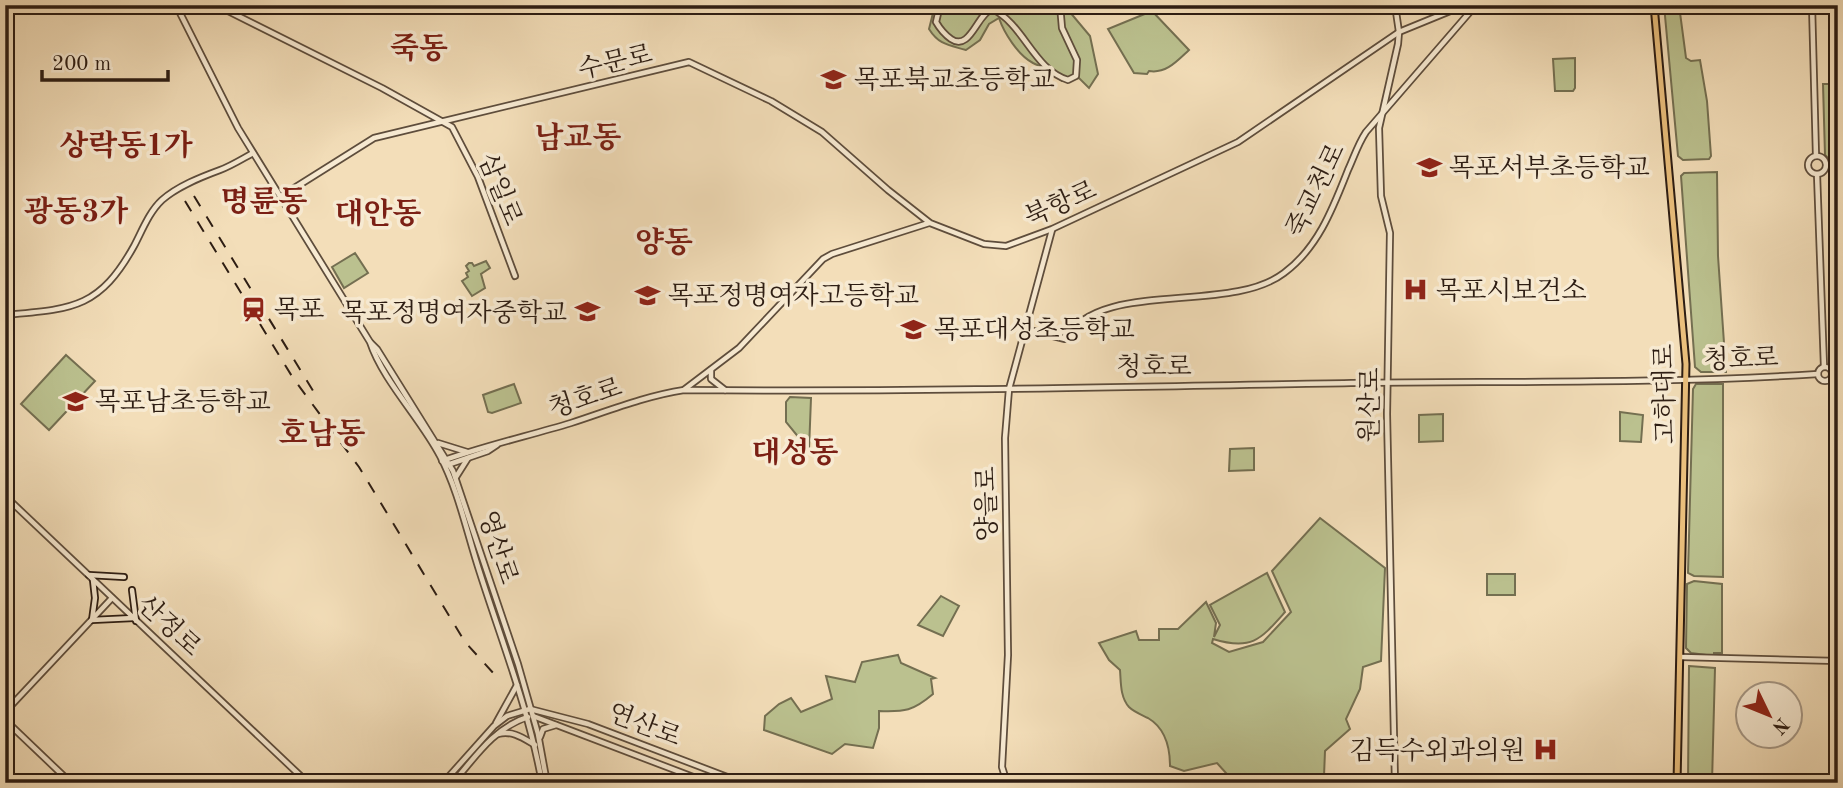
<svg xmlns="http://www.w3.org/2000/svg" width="1843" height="788" font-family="'Old Standard TT','Noto Serif KR',serif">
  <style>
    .green { fill: #bbc18f; stroke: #746f51; stroke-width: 2 }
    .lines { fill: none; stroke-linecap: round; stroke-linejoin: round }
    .tertiary-casing { stroke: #5e4d3c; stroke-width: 8 }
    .secondary-casing { stroke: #2d1d13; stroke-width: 8 }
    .primary-casing { stroke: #2d1d13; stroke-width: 9 }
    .tertiary { stroke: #f7ead2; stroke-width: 4.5 }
    .secondary { stroke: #f7ead2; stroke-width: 4.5 }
    .primary { stroke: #eabf7c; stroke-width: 5 }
    .rail { stroke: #2d1d13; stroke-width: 2; stroke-dasharray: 12 12; stroke-linecap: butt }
    .labels { text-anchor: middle; stroke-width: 7; stroke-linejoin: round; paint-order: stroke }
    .street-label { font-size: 26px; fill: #2d1d13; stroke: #f7ead2 }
    .poi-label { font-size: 26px; fill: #2d1d13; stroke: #f7ead2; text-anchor: start }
    .quarter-label { font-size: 30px; font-weight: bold; fill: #7a1f14; stroke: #f7ead2 }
  </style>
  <rect width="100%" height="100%" fill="#f3deb9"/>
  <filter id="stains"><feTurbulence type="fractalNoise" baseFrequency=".00286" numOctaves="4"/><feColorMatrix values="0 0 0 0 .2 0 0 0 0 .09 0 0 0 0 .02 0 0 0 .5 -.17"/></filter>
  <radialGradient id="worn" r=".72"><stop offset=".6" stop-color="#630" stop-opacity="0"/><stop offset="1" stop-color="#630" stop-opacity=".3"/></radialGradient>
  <g class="green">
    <path d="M935,5H1064L1090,36L1098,74L1089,88L1079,78L1062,81C1051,70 1046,69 1033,63C1018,55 1004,33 999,18L989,24L980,40L966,50C949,45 939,45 929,29Z"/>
    <polygon points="1664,5 1679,5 1686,58 1691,61 1700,60 1707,101 1711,156 1709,159 1683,160 1678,156"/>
    <path d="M1152,11L1189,50C1177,61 1166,74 1149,71L1147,74L1134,73L1108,29Z"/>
    <polygon points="1575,58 1575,88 1573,91 1555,91 1553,59"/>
    <polygon points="1823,84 1831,84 1833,153 1838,153 1838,160 1830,160 1825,155"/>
    <polygon points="1717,172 1718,256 1726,372 1701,372 1695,367 1681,176 1684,173"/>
    <polygon points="355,253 368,273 344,288 332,267"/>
    <polygon points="486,261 490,268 481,274 485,288 472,296 462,281 468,277 466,273 469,271 466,266 469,263 472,263 474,266"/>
    <polygon points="66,355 95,381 49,430 21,404"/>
    <polygon points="514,384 521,403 492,413 488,412 483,395"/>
    <polygon points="1696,384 1723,384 1723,577 1694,576 1688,573 1693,389"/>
    <polygon points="790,397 811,398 809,450 786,422 786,402"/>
    <polygon points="1620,412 1643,415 1641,442 1620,441"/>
    <polygon points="1443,414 1443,441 1419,442 1419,415"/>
    <polygon points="1254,448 1254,470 1229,471 1230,449"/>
    <path d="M1320,518L1385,568L1381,661L1363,667L1360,689L1346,719L1350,729L1325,751L1324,776L1345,783H1235L1217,763L1184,771L1170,766C1170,748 1165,728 1148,718C1142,715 1134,712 1129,707C1120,697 1121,682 1120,670L1109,660L1099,643L1136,631L1139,640H1159V629H1178L1206,602L1216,623L1214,637L1220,625L1210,605L1267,573L1285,612C1261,639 1252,651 1213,639L1212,643L1229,652L1263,642L1291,612L1272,571Z"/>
    <rect x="1487" y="574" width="28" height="21"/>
    <polygon points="1694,581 1722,584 1722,653 1714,653 1714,656 1691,653 1686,648 1687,584"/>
    <polygon points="941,596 959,606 943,636 918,625"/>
    <path d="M898,655L901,663L935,678L931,679L933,694C913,711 905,712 879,711V728L873,748L845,744L832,754L764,730L765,716L779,704L791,698L801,712L832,699L826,676L855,682L862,662Z"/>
    <polygon points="1689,666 1715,668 1712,783 1688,783"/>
  </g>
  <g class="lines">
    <defs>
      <g id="tertiary">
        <path d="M176,5L238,128L370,342C383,381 421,419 440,456C459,492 467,534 480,573C502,642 529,710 542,783"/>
        <polyline points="216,5 382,88 452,127 478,177 515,276"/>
        <path d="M940,5L936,22C940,29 944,34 951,39C970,52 977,14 992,9C1024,24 1033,69 1068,80L1076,76L1077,60L1062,28L1060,5"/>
        <polyline points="1812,5 1816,156"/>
        <circle cx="1817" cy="165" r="9"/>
        <polyline points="1817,174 1824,367"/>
        <polyline points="280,197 374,138 689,62 771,101 822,132 888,190 930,223 984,244 1006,246 1052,229 1238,142 1399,32 1465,5"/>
        <path d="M5,315C72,309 99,309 134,246C142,231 149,212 162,200C178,186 201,177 220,170C231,166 242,159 253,153"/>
        <path d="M1025,329L1065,339C1101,278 1229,315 1284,273C1318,248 1333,208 1348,170C1354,157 1358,144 1366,132L1476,5"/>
        <polyline points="371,343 377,349 453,471 518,664 538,734 547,783"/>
        <circle cx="1825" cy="374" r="7"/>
        <polyline points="711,370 711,379 725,390"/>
        <polyline points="685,389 739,348 823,259 832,254 929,223"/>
        <polyline points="438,443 467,452"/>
        <path d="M442,461C484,446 528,436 571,423C608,411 645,396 684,390C906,392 1129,387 1351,383C1506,381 1663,384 1818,374"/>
        <polyline points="447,465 488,451 497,445"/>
        <polyline points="456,477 468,458"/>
        <polyline points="5,496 308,783"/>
        <polyline points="1681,657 1838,661"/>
        <polyline points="5,712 112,598"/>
        <polyline points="533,716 709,783"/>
        <polyline points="5,720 71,783"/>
        <polyline points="496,723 517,685"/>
        <path d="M498,734C512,730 523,738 535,745"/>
        <polyline points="540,737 543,729 556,725"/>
        <polyline points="443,783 494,726 507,716 530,709 588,724 743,783"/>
        <path d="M453,783C475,757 495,727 528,717"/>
        <polyline points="1007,783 1002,767 1008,655 1005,438 1009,389 1052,230"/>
        <polyline points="1395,783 1387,414 1390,233 1381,196 1379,128 1398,44 1399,32 1395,5"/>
      </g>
      <g id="secondary">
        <polyline points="89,575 124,577"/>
        <polyline points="93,580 95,598 92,620 134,618"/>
        <polyline points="132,590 136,621"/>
      </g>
      <polyline id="primary" points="1654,5 1686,364 1677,783"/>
    </defs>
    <use href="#tertiary" class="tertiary-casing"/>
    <use href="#secondary" class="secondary-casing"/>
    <use href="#primary" class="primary-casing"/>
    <use href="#tertiary" class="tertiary"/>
    <use href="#secondary" class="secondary"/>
    <use href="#primary" class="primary"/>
    <g class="rail">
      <polyline points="194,196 318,399"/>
      <polyline points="185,201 293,378 359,467 465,642 495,675"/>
    </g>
  </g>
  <defs>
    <symbol id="school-bare" viewBox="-9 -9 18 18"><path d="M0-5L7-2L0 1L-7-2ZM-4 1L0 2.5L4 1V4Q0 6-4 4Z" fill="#8f2418" stroke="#f7ead2" stroke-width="2.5" paint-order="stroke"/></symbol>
    <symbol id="hospital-bare" viewBox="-9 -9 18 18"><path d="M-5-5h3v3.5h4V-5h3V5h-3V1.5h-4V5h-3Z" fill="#8f2418" stroke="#f7ead2" stroke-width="2.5" paint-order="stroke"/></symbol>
    <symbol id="station-bare" viewBox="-9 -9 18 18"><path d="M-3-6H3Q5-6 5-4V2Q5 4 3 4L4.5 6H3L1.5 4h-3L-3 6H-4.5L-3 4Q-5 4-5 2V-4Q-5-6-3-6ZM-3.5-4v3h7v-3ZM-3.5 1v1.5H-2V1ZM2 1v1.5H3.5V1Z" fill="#8f2418" stroke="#f7ead2" stroke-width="2.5" paint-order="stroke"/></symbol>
  </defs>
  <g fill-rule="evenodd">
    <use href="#school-bare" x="816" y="62" width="35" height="35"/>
    <use href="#school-bare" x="1412" y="150" width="35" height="35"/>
    <use href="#hospital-bare" x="1398" y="272" width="35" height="35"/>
    <use href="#school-bare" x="630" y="278" width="35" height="35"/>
    <use href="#station-bare" x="236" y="292" width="35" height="35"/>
    <use href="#school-bare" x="570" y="294" width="35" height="35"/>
    <use href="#school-bare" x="896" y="312" width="35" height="35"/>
    <use href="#school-bare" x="58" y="384" width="35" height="35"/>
    <use href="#hospital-bare" x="1528" y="732" width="35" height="35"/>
  </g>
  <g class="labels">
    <g class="street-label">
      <text transform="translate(615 61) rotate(-13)" y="9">수문로</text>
      <text transform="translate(501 189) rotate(68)" y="9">삼일로</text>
      <text transform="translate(1315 190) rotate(-64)" y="9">죽교천로</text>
      <text transform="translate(1060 203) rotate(-24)" y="9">북항로</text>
      <text transform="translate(1741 358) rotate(-2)" y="9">청호로</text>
      <text x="1154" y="375">청호로</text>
      <text transform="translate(1664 394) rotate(-91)" y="9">고하대로</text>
      <text transform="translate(585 397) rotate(-18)" y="9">청호로</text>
      <text transform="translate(1369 405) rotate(-89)" y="9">원산로</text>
      <text transform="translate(986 504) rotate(-91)" y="9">양을로</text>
      <text transform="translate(499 547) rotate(72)" y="9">영산로</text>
      <text transform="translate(170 625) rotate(43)" y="9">산정로</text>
      <text transform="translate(645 724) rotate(21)" y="9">연산로</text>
    </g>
    <g class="poi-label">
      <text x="854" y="88">목포북교초등학교</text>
      <text x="1449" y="176">목포서부초등학교</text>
      <text x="1436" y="299">목포시보건소</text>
      <text x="668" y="304">목포정명여자고등학교</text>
      <text x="274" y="318">목포</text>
      <text x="567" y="321" text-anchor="end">목포정명여자중학교</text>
      <text x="934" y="338">목포대성초등학교</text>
      <text x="95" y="410">목포남초등학교</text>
      <text x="1525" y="759" text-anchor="end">김득수외과의원</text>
    </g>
    <g class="quarter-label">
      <text x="419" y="58">죽동</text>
      <text x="578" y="147">남교동</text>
      <text x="126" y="155">상락동1가</text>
      <text x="264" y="211">명륜동</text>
      <text x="76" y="221">광동3가</text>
      <text x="378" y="223">대안동</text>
      <text x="664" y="252">양동</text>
      <text x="322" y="443">호남동</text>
      <text x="795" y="462">대성동</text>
    </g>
  </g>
  <rect width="1843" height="788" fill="none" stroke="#f3deb9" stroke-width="28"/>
  <rect x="7" y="7" width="1829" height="774" fill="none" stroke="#2d1d13" stroke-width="3.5"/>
  <rect x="14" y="14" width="1815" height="760" fill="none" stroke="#2d1d13" stroke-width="2"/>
  <g transform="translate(1769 715) rotate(133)"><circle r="33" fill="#f7ead2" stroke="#a69886" stroke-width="2"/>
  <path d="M0-5L12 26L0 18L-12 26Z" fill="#8f2418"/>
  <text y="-10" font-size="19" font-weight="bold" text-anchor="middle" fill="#2d1d13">N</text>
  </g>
  <path d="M42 70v10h126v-10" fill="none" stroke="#2d1d13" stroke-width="3.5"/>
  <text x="52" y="70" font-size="21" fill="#2d1d13" stroke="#f7ead2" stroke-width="5" paint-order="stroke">200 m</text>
  <rect width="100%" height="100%" filter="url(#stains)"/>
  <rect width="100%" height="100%" fill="url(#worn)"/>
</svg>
